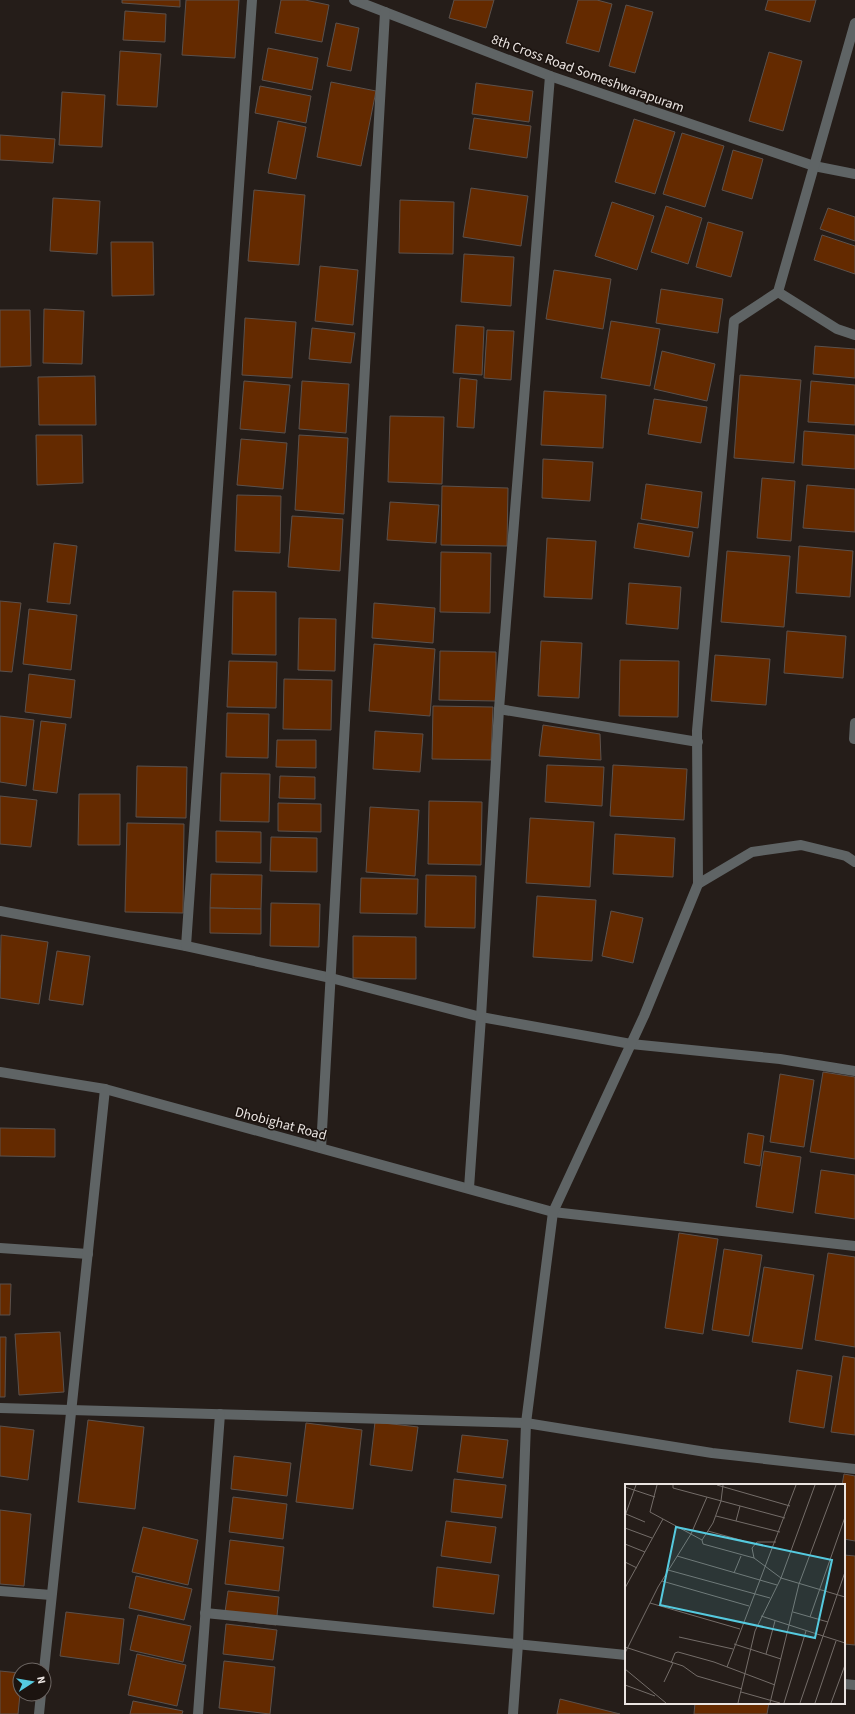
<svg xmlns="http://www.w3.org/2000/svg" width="855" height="1714" font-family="'Source Sans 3',sans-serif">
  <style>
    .building { fill: #642a00; stroke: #5b514c }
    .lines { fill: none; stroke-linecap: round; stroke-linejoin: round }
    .street { stroke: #5f6465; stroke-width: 10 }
    .labels { text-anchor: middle; stroke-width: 3.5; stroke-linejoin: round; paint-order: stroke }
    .street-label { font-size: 14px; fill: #eae4e1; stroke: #1c1410 }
    .inset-road { fill: none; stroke: #746d69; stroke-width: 1 }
    .view { fill: #55cadf; fill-opacity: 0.15; stroke: #55cadf; stroke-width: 2 }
    .inset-edge { fill: none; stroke: #eae4e1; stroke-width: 2 }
  </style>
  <rect width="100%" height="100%" fill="#251d19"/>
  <g class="building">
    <polygon points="122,0 180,0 180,7 122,3"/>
    <polygon points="186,0 239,0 235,58 182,55"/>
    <polygon points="281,0 305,0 329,5 322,42 275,33"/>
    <polygon points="454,0 494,0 486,28 449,18"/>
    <polygon points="578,0 597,0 612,4 599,52 566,43"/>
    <polygon points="768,0 816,0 810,22 765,10"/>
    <polygon points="626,5 653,12 635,73 609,66"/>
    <polygon points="125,11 166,14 165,42 123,40"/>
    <polygon points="336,23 359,28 351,71 327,66"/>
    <polygon points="268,48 318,58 312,90 262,80"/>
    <polygon points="120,51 161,54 157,107 117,105"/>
    <polygon points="769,52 802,61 783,131 749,121"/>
    <polygon points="331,82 376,91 361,166 317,157"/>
    <polygon points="476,83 533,91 529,122 472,114"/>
    <polygon points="260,86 311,96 306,123 255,113"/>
    <polygon points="62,92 105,95 102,147 59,145"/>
    <polygon points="474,118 531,126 527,158 469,149"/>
    <polygon points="634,119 675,132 655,194 615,182"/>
    <polygon points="278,121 306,127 296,179 268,173"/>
    <polygon points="682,133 724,146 705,207 663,194"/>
    <polygon points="0,135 55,139 53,163 0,160"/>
    <polygon points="733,150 763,159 752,199 722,190"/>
    <polygon points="471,188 528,196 521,246 463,237"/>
    <polygon points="254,190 305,195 299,265 248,261"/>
    <polygon points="53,198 100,201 97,254 50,251"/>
    <polygon points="400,200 454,202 453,254 399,253"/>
    <polygon points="612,202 654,216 637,270 595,256"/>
    <polygon points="666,206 702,218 688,264 651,252"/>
    <polygon points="828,208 855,217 855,241 820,229"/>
    <polygon points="708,222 743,232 731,277 696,267"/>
    <polygon points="822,235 855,246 855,274 814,260"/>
    <polygon points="111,242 153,242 154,295 112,296"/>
    <polygon points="464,254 514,257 511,306 461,302"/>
    <polygon points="320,266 358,270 353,325 315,321"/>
    <polygon points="554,270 611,279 603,329 546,319"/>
    <polygon points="661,289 723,299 718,333 656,323"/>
    <polygon points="44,309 84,311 82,364 43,363"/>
    <polygon points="0,310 30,310 31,366 0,367"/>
    <polygon points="245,318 296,322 292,378 242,375"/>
    <polygon points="611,321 660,329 650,386 601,378"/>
    <polygon points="456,325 484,327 482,375 453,373"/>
    <polygon points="312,328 355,333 351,363 309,359"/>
    <polygon points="487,330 514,331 511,380 484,378"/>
    <polygon points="815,346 855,349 855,378 813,374"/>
    <polygon points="662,351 715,364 707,401 654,389"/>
    <polygon points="740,375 801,380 794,463 734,458"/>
    <polygon points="95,376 96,425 39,425 38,377"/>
    <polygon points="460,378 477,380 474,428 457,427"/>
    <polygon points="244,381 290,385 285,433 240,429"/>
    <polygon points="302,381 349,384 346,433 299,429"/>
    <polygon points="811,381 855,385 855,425 808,422"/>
    <polygon points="544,391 606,395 603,448 541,445"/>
    <polygon points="654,399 707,407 701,443 648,434"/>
    <polygon points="390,416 444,417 442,484 388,482"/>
    <polygon points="804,431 855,435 855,469 802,465"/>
    <polygon points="36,435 82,435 83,483 37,485"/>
    <polygon points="299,435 348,438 344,514 295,510"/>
    <polygon points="241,439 287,443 283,489 237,485"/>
    <polygon points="543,459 593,462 590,501 542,498"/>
    <polygon points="762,478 795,481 791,541 757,538"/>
    <polygon points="646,484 702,492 698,528 641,519"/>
    <polygon points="807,485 855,489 855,532 803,528"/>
    <polygon points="442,486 508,488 507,546 441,545"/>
    <polygon points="237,495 281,496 280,553 235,551"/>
    <polygon points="390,502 439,505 436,543 387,540"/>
    <polygon points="292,516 343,519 340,571 288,567"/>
    <polygon points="638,523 693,532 689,557 634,548"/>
    <polygon points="547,538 596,541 592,599 544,597"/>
    <polygon points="54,543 77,546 70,604 47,602"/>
    <polygon points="799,546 853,551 850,597 796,593"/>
    <polygon points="727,551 790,556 784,627 721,622"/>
    <polygon points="441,552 491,553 490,613 440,612"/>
    <polygon points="629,583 681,587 678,629 626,624"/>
    <polygon points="233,591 276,592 276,655 232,654"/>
    <polygon points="0,601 21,603 12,672 0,671"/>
    <polygon points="374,603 435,608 433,643 372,638"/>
    <polygon points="29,609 77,615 71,670 23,664"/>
    <polygon points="299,618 336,619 335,671 298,670"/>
    <polygon points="787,631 846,636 843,678 784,673"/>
    <polygon points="541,641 582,643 579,698 538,696"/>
    <polygon points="374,644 435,649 430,716 369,711"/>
    <polygon points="440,651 496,652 496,701 439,700"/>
    <polygon points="715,655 770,659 766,705 711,701"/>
    <polygon points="620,660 679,661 678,717 619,716"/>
    <polygon points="229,661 277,662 276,708 227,707"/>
    <polygon points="29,674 75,680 71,718 25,712"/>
    <polygon points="284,679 332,680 331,730 283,729"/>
    <polygon points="433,706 493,707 491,760 432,759"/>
    <polygon points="227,713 269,714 268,758 226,757"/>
    <polygon points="0,716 34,720 26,786 0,782"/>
    <polygon points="41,721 66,724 57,793 33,790"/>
    <polygon points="543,725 600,734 601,760 539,756"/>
    <polygon points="375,731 423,734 420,772 373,769"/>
    <polygon points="277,740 316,740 316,768 276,767"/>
    <polygon points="547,765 604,767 602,806 545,802"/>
    <polygon points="613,765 687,769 684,820 610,816"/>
    <polygon points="137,766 187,767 186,818 136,817"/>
    <polygon points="221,773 270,774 269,822 220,821"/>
    <polygon points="280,776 315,777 315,799 279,798"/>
    <polygon points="79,794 120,794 120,845 78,845"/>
    <polygon points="0,796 37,800 31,847 0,844"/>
    <polygon points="429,801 482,802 481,865 428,864"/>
    <polygon points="278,803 321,804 321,832 278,831"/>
    <polygon points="370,807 419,810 415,876 366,872"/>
    <polygon points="530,818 594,822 590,887 526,883"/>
    <polygon points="127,823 184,824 183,913 125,912"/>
    <polygon points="216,831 261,832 261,863 216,862"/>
    <polygon points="615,834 675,838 673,877 613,874"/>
    <polygon points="271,837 317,838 317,872 270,871"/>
    <polygon points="211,874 262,875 261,909 210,908"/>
    <polygon points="426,875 476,876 475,928 425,927"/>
    <polygon points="361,878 418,879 417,914 360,913"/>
    <polygon points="537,896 596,900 592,961 533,957"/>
    <polygon points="271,903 320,904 319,947 270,946"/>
    <polygon points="210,908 261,909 261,934 210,933"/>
    <polygon points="611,911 643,918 633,963 602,956"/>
    <polygon points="1,935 48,942 39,1004 0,998"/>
    <polygon points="353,936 416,937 416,979 353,978"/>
    <polygon points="57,951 90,956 83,1005 49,1000"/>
    <polygon points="823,1072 855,1077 855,1159 810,1152"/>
    <polygon points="780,1074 814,1080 804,1147 770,1142"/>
    <polygon points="0,1128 55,1129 55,1157 0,1156"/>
    <polygon points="748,1133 764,1136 760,1166 744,1163"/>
    <polygon points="764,1151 801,1157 793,1213 756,1207"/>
    <polygon points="821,1170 855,1175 855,1219 815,1213"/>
    <polygon points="679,1233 718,1239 703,1334 665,1328"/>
    <polygon points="724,1249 762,1255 749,1336 712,1330"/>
    <polygon points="828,1253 855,1257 855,1347 815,1340"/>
    <polygon points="764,1267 814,1275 802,1349 752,1342"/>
    <polygon points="0,1284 11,1284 10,1315 0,1315"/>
    <polygon points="60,1332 64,1392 19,1395 15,1334"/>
    <polygon points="0,1337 6,1337 5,1397 0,1397"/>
    <polygon points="843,1356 855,1358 855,1435 831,1432"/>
    <polygon points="797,1370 832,1376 824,1428 789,1422"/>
    <polygon points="88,1420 144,1427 135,1509 78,1502"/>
    <polygon points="375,1422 418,1427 412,1471 370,1465"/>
    <polygon points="306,1423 362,1430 353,1509 296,1502"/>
    <polygon points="0,1426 34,1430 28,1480 0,1476"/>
    <polygon points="462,1435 508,1440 503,1478 457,1472"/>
    <polygon points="234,1456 291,1463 287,1496 231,1489"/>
    <polygon points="844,1474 855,1476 855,1541 844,1539 844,1485 842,1485"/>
    <polygon points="454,1479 506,1485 502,1518 451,1512"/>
    <polygon points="233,1497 287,1504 283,1539 229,1532"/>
    <polygon points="0,1510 31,1514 24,1586 0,1584"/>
    <polygon points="446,1521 496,1527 491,1563 441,1556"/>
    <polygon points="143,1527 198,1540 188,1585 132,1572"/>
    <polygon points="230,1540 284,1547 279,1591 225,1584"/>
    <polygon points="844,1555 855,1556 855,1645 844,1644"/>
    <polygon points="437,1567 499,1575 494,1614 433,1607"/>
    <polygon points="136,1576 192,1589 184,1620 129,1608"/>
    <polygon points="228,1591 279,1597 276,1625 224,1619"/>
    <polygon points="66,1612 124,1619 119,1664 60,1656"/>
    <polygon points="138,1615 191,1626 183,1662 130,1650"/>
    <polygon points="226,1624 277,1630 273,1660 223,1654"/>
    <polygon points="137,1654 186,1665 177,1706 128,1695"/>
    <polygon points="224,1661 275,1667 270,1714 219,1708"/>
    <polygon points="0,1671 20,1673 20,1694 18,1714 0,1714"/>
    <polygon points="560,1699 620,1714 557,1714"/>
    <polygon points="133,1701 183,1711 182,1714 130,1714"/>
    <polygon points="695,1703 769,1703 767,1714 694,1714"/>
  </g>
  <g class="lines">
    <g class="street">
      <polyline points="354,0 550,76 814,166 855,174"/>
      <polyline points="778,292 837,329 855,335"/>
      <polyline points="499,709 698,742"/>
      <polyline points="854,739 855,723"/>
      <polyline points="698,884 752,852 801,845 846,856 855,862"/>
      <polyline points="0,911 186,946 331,978 481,1017 631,1044 780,1059 855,1071"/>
      <polyline points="186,946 252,0"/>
      <polyline points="0,1072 105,1089 553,1212 855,1246"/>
      <polyline points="321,1148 385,12"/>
      <polyline points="469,1188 481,1017 499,709 550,76"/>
      <polyline points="0,1248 88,1254"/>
      <polyline points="0,1408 526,1423 712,1453 855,1469"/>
      <polyline points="0,1591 51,1595"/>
      <polyline points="205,1613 626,1655"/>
      <polyline points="44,1670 105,1089"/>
      <polyline points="844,1684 855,1685"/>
      <polyline points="39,1714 41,1694"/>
      <polyline points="198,1714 220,1414"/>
      <polyline points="513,1714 518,1644 526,1423 553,1212 644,1016 698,884 697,731 734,321 778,292 855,23"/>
    </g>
  </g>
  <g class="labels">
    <g class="street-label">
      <text transform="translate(588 73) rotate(20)" y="5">8th Cross Road Someshwarapuram</text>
      <text transform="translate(281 1123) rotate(15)" y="5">Dhobighat Road</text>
    </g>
  </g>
  <g transform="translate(625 1484)">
    <rect width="220" height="220" fill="#251d19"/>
    <path class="inset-road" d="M32,1L25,28L77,56L78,60L129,74L156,94L220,113M48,1V4L160,34M92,1L165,22M0,3L30,13M1,30L20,38M0,32L11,1M91,32L155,48M111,37L115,22M0,44L27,54M83,47L119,57M77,56L88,39L96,17L98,1M0,60L20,68M52,72L152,101M129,74L127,64L132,58H151M0,78L12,84M43,86L145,114M109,89L116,72M37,97L124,122M0,104L38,35M25,119L115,145M168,128L203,138M136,132L220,159M185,133L220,33M54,153L108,165M109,160L156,175M0,163L58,182L72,192L117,205M0,169L33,103L66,50L82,13M141,170L150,137M46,179L50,169L53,168L89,178L150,201M102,183L171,1M0,185L41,219M39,198L48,179M0,201L30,212M116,208L155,219M113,219L130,147L156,94L190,1M145,219L174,100L211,1M159,219L181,147M175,219L220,88M190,219L211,157M206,219L220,181"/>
    <path class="view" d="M51,43L207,76L190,154L35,121Z"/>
    <rect width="220" height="220" class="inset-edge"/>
  </g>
  <g transform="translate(32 1682) rotate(78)"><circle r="19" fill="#1c1410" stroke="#6e6764"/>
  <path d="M0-3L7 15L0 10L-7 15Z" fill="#55cadf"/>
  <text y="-6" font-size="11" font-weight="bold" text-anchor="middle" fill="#eae4e1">N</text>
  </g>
</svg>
